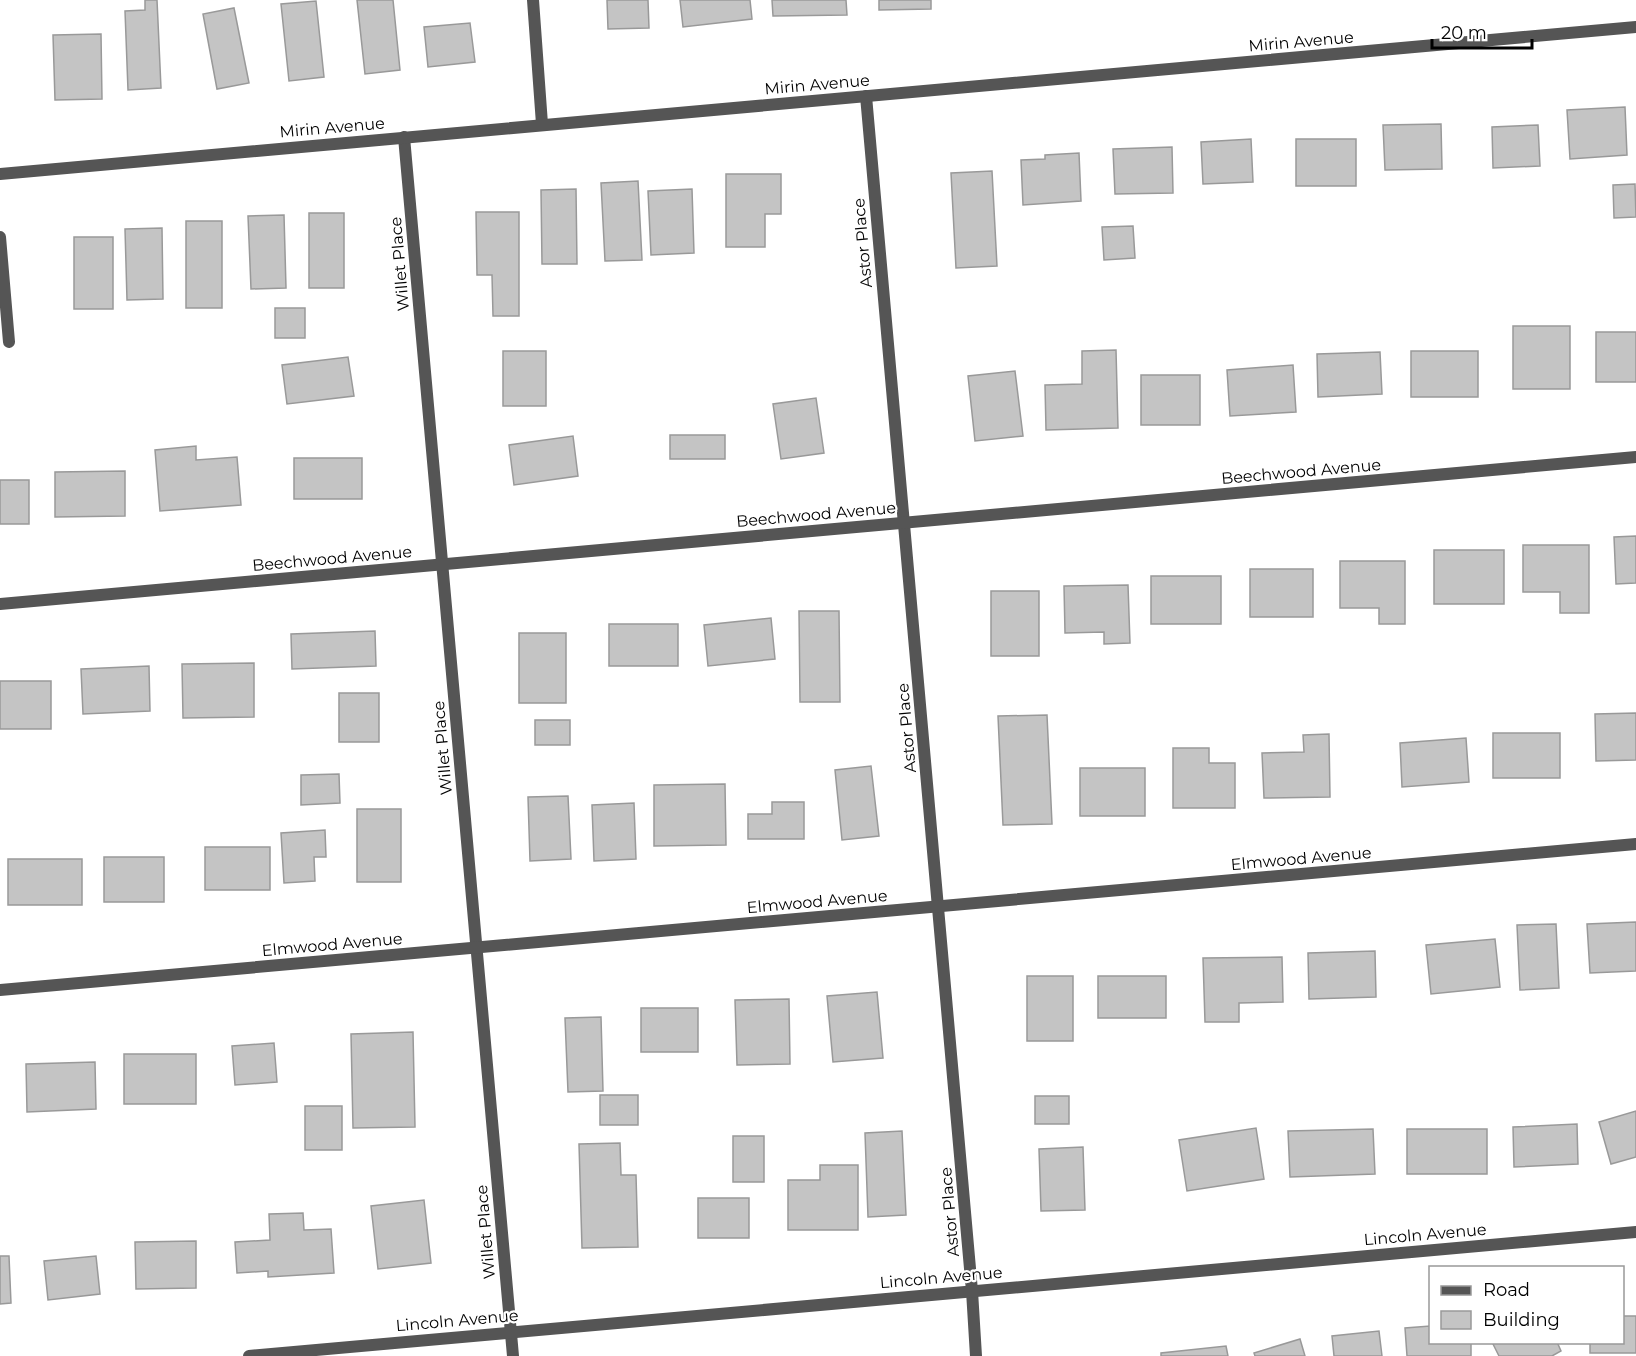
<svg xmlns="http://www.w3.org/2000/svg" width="1636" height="1356" font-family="Montserrat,sans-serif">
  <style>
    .building { fill: #c4c4c4; stroke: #999; stroke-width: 1.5 }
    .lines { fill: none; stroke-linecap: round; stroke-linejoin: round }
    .street { stroke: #555; stroke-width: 12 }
    .labels { text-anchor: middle; stroke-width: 4.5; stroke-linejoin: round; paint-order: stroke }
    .street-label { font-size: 16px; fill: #000; stroke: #fff }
  </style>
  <rect width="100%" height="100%" fill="#fff"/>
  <g class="building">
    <polygon points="145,0 157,0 161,88 128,90 125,11 145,10"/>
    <polygon points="357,0 393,0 400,70 365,74"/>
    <polygon points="607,0 648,0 649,28 608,29"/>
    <polygon points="680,0 750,0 752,19 683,27"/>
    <polygon points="772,0 846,0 847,15 773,16"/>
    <polygon points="879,0 931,0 931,9 879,10"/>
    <polygon points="316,1 324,77 289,81 281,4"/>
    <polygon points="234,8 249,83 217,89 203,14"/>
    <polygon points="470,23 475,62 428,67 424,27"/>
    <polygon points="101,34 102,99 55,100 53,35"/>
    <polygon points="1625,107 1627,155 1570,159 1567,110"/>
    <polygon points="1441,124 1442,169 1385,170 1383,125"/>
    <polygon points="1538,125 1540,166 1493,168 1492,127"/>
    <polygon points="1251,139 1253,182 1203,184 1201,142"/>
    <rect x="1296" y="139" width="60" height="47"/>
    <polygon points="1172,147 1173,193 1115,194 1113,149"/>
    <polygon points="1079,153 1081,201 1023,205 1021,160 1045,159 1045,155"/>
    <polygon points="992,171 997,266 956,268 951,173"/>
    <polygon points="726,174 781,174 781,214 765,214 765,247 726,247"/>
    <polygon points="638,181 642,260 605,261 601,183"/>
    <polygon points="1635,184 1636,217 1614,218 1613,185"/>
    <polygon points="576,189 577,264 542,264 541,190"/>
    <polygon points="692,189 694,253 651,255 648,191"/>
    <polygon points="476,212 519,212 519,316 493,316 492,275 477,275"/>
    <rect x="309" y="213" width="35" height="75"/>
    <polygon points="284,215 286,288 251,289 248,216"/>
    <rect x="186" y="221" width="36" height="87"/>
    <polygon points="1133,226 1135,258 1104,260 1102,227"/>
    <polygon points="162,228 163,299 127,300 125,229"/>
    <rect x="74" y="237" width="39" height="72"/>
    <rect x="275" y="308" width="30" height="30"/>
    <rect x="1513" y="326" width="57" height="63"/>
    <rect x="1596" y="332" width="40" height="50"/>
    <polygon points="1116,350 1118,428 1046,430 1045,385 1082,384 1082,351"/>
    <rect x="503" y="351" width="43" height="55"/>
    <rect x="1411" y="351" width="67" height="46"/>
    <polygon points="1380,352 1382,394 1318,397 1317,354"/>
    <polygon points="348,357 354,396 287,404 282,365"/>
    <polygon points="1293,365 1296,412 1230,416 1227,370"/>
    <polygon points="1015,371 1023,436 975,441 968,376"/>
    <rect x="1141" y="375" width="59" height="50"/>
    <polygon points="816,398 824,453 781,459 773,404"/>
    <rect x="670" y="435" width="55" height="24"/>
    <polygon points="573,436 578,476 514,485 509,445"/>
    <polygon points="196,446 196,460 237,457 241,505 160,511 155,450"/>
    <rect x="294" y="458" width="68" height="41"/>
    <polygon points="125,471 125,516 55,517 55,472"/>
    <rect x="0" y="480" width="29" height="44"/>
    <polygon points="1636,536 1636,583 1616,584 1614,537"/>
    <polygon points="1523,545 1589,545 1589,613 1560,613 1560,592 1523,592"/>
    <rect x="1434" y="550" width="70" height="54"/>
    <polygon points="1340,561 1405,561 1405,624 1379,624 1379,608 1340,608"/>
    <rect x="1250" y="569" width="63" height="48"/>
    <rect x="1151" y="576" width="70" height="48"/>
    <polygon points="1128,585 1130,643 1104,644 1104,632 1065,633 1064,586"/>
    <rect x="991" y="591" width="48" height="65"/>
    <polygon points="799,611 839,611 840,702 800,702"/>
    <polygon points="771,618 775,659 708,666 704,625"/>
    <rect x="609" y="624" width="69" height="42"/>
    <polygon points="375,631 376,666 292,669 291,634"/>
    <rect x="519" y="633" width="47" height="70"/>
    <polygon points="254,663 254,717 183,718 182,664"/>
    <polygon points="149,666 150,711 83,714 81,669"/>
    <rect x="0" y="681" width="51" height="48"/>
    <rect x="339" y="693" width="40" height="49"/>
    <polygon points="1636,713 1636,760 1596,761 1595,714"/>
    <polygon points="1047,715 1052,824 1003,825 998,716"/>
    <rect x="535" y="720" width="35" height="25"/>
    <rect x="1493" y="733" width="67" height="45"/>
    <polygon points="1329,734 1330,797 1264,798 1262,753 1304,752 1303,735"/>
    <polygon points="1466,738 1469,782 1402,787 1400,743"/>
    <polygon points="1173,748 1209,748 1209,763 1235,763 1235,808 1173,808"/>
    <polygon points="871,766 879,836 842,840 835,770"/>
    <rect x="1080" y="768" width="65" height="48"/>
    <polygon points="339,774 340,803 301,805 301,775"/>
    <polygon points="725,784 726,845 654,846 654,785"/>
    <polygon points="568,796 571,859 530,861 528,797"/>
    <polygon points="772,802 804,802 804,839 748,839 748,814 772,814"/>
    <polygon points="634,803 636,859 594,861 592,805"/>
    <rect x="357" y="809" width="44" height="73"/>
    <polygon points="325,830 326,857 314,857 315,881 284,883 281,833"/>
    <rect x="205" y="847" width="65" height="43"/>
    <rect x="104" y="857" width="60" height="45"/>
    <rect x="8" y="859" width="74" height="46"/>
    <polygon points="1636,922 1636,971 1590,973 1587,924"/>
    <polygon points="1556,924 1559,988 1520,990 1517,925"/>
    <polygon points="1495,939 1500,987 1431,994 1426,945"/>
    <polygon points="1375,951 1376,997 1309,999 1308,953"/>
    <polygon points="1282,957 1283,1002 1239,1003 1239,1022 1205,1022 1203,958"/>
    <rect x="1027" y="976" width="46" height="65"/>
    <rect x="1098" y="976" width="68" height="42"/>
    <polygon points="877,992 883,1058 833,1062 827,996"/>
    <polygon points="789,999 790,1064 737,1065 735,1000"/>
    <rect x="641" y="1008" width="57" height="44"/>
    <polygon points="601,1017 603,1091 568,1092 565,1018"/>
    <polygon points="413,1032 415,1127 353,1128 351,1034"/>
    <polygon points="274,1043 277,1082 235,1085 232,1046"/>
    <rect x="124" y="1054" width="72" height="50"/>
    <polygon points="95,1062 96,1109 27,1112 26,1064"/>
    <rect x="600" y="1095" width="38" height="30"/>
    <rect x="1035" y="1096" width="34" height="28"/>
    <rect x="305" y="1106" width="37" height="44"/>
    <polygon points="1636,1111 1636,1157 1611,1164 1599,1122"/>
    <polygon points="1577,1124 1578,1164 1514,1167 1513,1127"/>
    <polygon points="1256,1128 1264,1179 1187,1191 1179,1140"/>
    <polygon points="1373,1129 1375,1174 1290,1177 1288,1131"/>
    <rect x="1407" y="1129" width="80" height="45"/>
    <polygon points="902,1131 906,1215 868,1217 865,1133"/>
    <rect x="733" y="1136" width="31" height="46"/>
    <polygon points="620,1143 621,1175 636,1175 638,1247 582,1248 579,1144"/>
    <polygon points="1083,1147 1085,1210 1041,1211 1039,1149"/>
    <polygon points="820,1165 858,1165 858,1230 788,1230 788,1180 820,1180"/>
    <rect x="698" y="1198" width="51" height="40"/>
    <polygon points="424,1200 431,1263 378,1269 371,1206"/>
    <polygon points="303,1213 304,1230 331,1229 334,1273 268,1277 268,1271 237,1273 235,1242 270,1240 269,1214"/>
    <polygon points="196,1241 196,1288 136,1289 135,1242"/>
    <polygon points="0,1256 9,1256 11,1303 0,1304"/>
    <polygon points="96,1256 100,1294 48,1300 44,1261"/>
    <polygon points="1622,1316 1636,1316 1636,1353 1590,1353 1590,1342 1622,1342"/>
    <polygon points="1430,1326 1430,1342 1471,1342 1471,1356 1407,1356 1405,1328"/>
    <polygon points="1379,1331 1382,1356 1334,1356 1332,1336"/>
    <polygon points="1300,1339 1305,1356 1255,1356 1254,1353"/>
    <polygon points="1492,1342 1557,1342 1561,1351 1552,1356 1499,1356"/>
    <polygon points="1226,1346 1228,1356 1161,1356 1161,1353"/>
  </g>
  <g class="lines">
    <g class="street">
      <polyline points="533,0 542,124"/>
      <polyline points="866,96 972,1291 976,1356"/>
      <polyline points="404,137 513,1356"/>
      <polyline points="0,174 1636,27"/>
      <polyline points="0,237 9,342"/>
      <polyline points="0,604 1636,457"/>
      <polyline points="0,990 1636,844"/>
      <polyline points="249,1356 1636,1232"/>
    </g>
  </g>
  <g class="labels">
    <g class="street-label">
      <text transform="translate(1301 41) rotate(-5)" y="6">Mirin Avenue</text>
      <text transform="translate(817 84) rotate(-5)" y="6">Mirin Avenue</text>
      <text transform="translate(332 127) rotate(-5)" y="6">Mirin Avenue</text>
      <text transform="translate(862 243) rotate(-95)" y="6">Astor Place</text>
      <text transform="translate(399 264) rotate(-95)" y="6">Willet Place</text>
      <text transform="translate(1301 471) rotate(-5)" y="6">Beechwood Avenue</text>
      <text transform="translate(816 514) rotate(-5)" y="6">Beechwood Avenue</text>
      <text transform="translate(332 558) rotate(-5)" y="6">Beechwood Avenue</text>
      <text transform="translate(906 728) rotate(-95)" y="6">Astor Place</text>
      <text transform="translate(442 748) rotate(-95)" y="6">Willet Place</text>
      <text transform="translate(1301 858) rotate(-5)" y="6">Elmwood Avenue</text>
      <text transform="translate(817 901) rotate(-5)" y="6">Elmwood Avenue</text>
      <text transform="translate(332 944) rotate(-5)" y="6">Elmwood Avenue</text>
      <text transform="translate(949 1212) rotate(-95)" y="6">Astor Place</text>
      <text transform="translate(485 1232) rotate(-95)" y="6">Willet Place</text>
      <text transform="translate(1425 1234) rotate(-5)" y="6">Lincoln Avenue</text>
      <text transform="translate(941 1277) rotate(-5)" y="6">Lincoln Avenue</text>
      <text transform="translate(457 1320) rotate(-5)" y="6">Lincoln Avenue</text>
    </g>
  </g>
  <rect x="1429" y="1266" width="195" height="78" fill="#ffffff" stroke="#999999" stroke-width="1.5"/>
  <rect x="1441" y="1286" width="30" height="9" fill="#555555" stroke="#999999" stroke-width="1.5"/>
  <text x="1483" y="1296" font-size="18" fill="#000000">Road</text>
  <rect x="1441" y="1311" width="30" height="18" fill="#c4c4c4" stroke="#999999" stroke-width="1.5"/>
  <text x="1483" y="1326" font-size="18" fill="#000000">Building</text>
  <path d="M1432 39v9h100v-9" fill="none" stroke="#000000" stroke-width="3"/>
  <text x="1441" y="39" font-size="18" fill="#000000" stroke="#ffffff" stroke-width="4.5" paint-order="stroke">20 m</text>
</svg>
